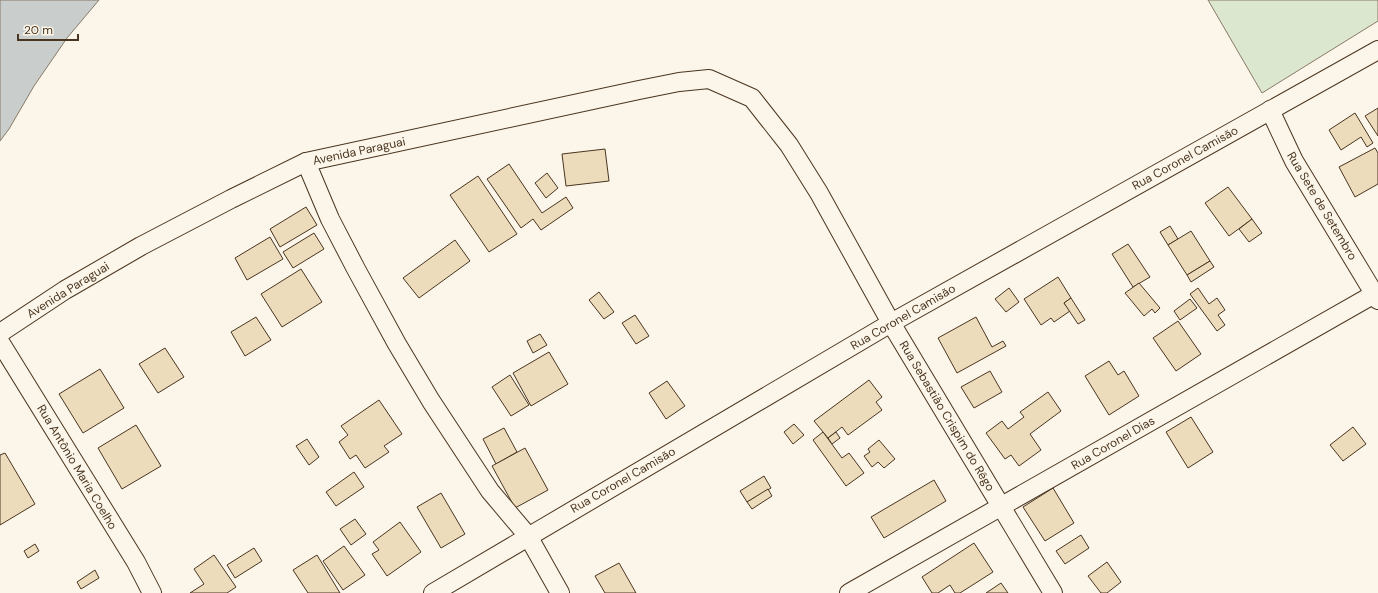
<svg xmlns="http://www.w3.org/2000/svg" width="1378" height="593" font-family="'DM Sans',sans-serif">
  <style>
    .green { fill: #dce7d0; stroke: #887966 }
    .water { fill: #c9cecd; stroke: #887966 }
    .building { fill: #ecdcbc; stroke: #4a3520 }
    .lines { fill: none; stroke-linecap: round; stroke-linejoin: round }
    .street-casing { stroke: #4a3520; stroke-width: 20 }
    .street { stroke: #fbf6e9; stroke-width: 18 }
    .labels { text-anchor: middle; stroke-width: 3; stroke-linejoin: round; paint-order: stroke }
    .street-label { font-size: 12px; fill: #4a3520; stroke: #fbf6e9 }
  </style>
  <rect width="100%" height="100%" fill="#fbf6e9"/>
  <polygon class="green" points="1208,0 1378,0 1378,21 1262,93"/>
  <polygon class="water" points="0,0 99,0 67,38 34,86 9,129 0,141"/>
  <g class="building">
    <polygon points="1378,108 1378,136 1365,116"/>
    <polygon points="1355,113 1373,143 1367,147 1361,137 1341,150 1329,130"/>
    <polygon points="1375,148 1378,153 1378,184 1355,197 1339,167"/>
    <polygon points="605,149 609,181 566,186 562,154"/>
    <polygon points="509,164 542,213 566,197 573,208 541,230 533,219 521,228 487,179"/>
    <polygon points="547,173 558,188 546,198 535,183"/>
    <polygon points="478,176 517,234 489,252 450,195"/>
    <polygon points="1228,187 1252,219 1229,236 1205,203"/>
    <polygon points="306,207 317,225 280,247 270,229"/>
    <polygon points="1252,219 1262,233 1249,242 1239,229"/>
    <polygon points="1170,226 1178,239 1168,245 1160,232"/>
    <polygon points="1191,231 1210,261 1187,275 1168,245"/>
    <polygon points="314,233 324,249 293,268 283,252"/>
    <polygon points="270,237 283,259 247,280 235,258"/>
    <polygon points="455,240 470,261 419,298 403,278"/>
    <polygon points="1128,244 1150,277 1133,287 1112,254"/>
    <polygon points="1210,261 1214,267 1191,282 1187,275"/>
    <polygon points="301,269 322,302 282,327 261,294"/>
    <polygon points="1058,277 1071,298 1064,303 1070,311 1054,322 1051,318 1041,325 1024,299"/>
    <polygon points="1139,283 1160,308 1155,313 1152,309 1144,316 1125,293"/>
    <polygon points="1009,288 1019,302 1006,312 995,299"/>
    <polygon points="1198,288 1209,304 1217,298 1225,310 1218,315 1225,325 1217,331 1190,294"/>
    <polygon points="599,292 614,312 604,319 589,300"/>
    <polygon points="1071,298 1085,320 1078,324 1064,303"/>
    <polygon points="1190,299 1197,308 1180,320 1174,311"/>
    <polygon points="635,315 649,336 636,344 622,323"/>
    <polygon points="256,317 271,340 245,356 231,332"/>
    <polygon points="976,317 992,347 1003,341 1006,346 957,373 938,338"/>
    <polygon points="1178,321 1201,354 1176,371 1153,338"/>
    <polygon points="540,334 547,345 533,353 527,341"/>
    <polygon points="165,348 184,377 158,393 139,364"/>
    <polygon points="549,352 568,384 531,406 513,373"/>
    <polygon points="1109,361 1118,375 1124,371 1139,396 1109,415 1085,376"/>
    <polygon points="100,369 124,408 83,433 59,394"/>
    <polygon points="990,371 1002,392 974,408 961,387"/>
    <polygon points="510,375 529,405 511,416 492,387"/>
    <polygon points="869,380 882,397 876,402 882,410 848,435 842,427 828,438 814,421"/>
    <polygon points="667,381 685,406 666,419 649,393"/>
    <polygon points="1048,392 1061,411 1030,434 1041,450 1019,466 1011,455 1005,459 986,433 1002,421 1008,429 1024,417 1020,412"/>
    <polygon points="379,400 402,434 384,446 389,452 365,468 356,455 350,459 339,442 348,435 341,426"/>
    <polygon points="1191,417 1213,452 1188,468 1166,432"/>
    <polygon points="794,424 804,435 793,444 784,432"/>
    <polygon points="136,425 161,466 122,489 98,448"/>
    <polygon points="1353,427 1366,444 1343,461 1330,445"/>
    <polygon points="504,428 517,452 496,464 483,439"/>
    <polygon points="823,432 842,458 849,453 864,473 846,486 813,440"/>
    <polygon points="836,432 840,438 832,444 828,438"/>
    <polygon points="307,439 319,457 309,465 296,446"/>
    <polygon points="879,440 895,459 884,468 878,462 872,467 864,456 870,452 868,449"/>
    <polygon points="525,448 548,490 515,508 492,466"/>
    <polygon points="5,453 35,504 0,525 0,455"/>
    <polygon points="354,472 364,487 336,506 326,492"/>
    <polygon points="764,476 771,488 747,502 740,491"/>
    <polygon points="934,480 946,501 884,538 871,517"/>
    <polygon points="1053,488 1074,523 1045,541 1023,507"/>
    <polygon points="768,489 772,496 752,509 747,502"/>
    <polygon points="441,493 465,534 441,548 417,507"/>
    <polygon points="355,519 366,534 351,545 340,529"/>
    <polygon points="400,522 421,552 387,576 372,554 379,550 373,542"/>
    <polygon points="1081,535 1089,548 1065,564 1056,551"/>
    <polygon points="974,543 993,572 960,593 955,593 950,585 938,593 932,593 922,577"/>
    <polygon points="35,544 39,551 28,558 24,551"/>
    <polygon points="344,546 365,575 343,590 323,561"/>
    <polygon points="254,548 262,561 235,578 227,565"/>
    <polygon points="214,555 236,587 227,593 190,593 204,584 194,569"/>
    <polygon points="317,555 340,593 308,593 293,570"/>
    <polygon points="1107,562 1121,582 1107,593 1101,593 1088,576"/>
    <polygon points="619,563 636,593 605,593 595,576"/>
    <polygon points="95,570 99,578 81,589 77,582"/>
    <polygon points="1001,583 1008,593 986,593"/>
  </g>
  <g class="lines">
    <defs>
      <g id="street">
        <polyline points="1270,110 1294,161 1378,300"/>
        <polyline points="306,162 330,219 356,269 397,344 431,401 490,491 528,536 560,593"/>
        <polyline points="0,333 65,290 141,246 231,199 306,162 639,90 679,82 709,79 752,98 789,145 819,193 891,323 1053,593"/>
        <polyline points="0,342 136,562 152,593"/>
        <polyline points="433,593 891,323 1378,50"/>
        <polyline points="849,593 1378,292"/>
      </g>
    </defs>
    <use href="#street" class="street-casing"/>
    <use href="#street" class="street"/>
  </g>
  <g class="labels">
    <g class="street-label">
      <text transform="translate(359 151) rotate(-12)" y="4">Avenida Paraguai</text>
      <text transform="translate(1185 158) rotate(-29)" y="4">Rua Coronel Camisão</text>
      <text transform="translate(1322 206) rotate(59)" y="4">Rua Sete de Setembro</text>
      <text transform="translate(68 290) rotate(-32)" y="4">Avenida Paraguai</text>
      <text transform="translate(903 317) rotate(-30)" y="4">Rua Coronel Camisão</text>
      <text transform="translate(947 416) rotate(59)" y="4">Rua Sebastião Crispim do Rêgo</text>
      <text transform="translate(1113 443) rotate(-30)" y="4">Rua Coronel Dias</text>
      <text transform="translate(77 467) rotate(59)" y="4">Rua Antônio Maria Coelho</text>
      <text transform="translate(623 480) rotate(-30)" y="4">Rua Coronel Camisão</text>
    </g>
  </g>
  <path d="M18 34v6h60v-6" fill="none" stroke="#4a3520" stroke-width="2"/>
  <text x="24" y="34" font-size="12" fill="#4a3520" stroke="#fbf6e9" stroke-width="3" paint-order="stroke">20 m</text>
</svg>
